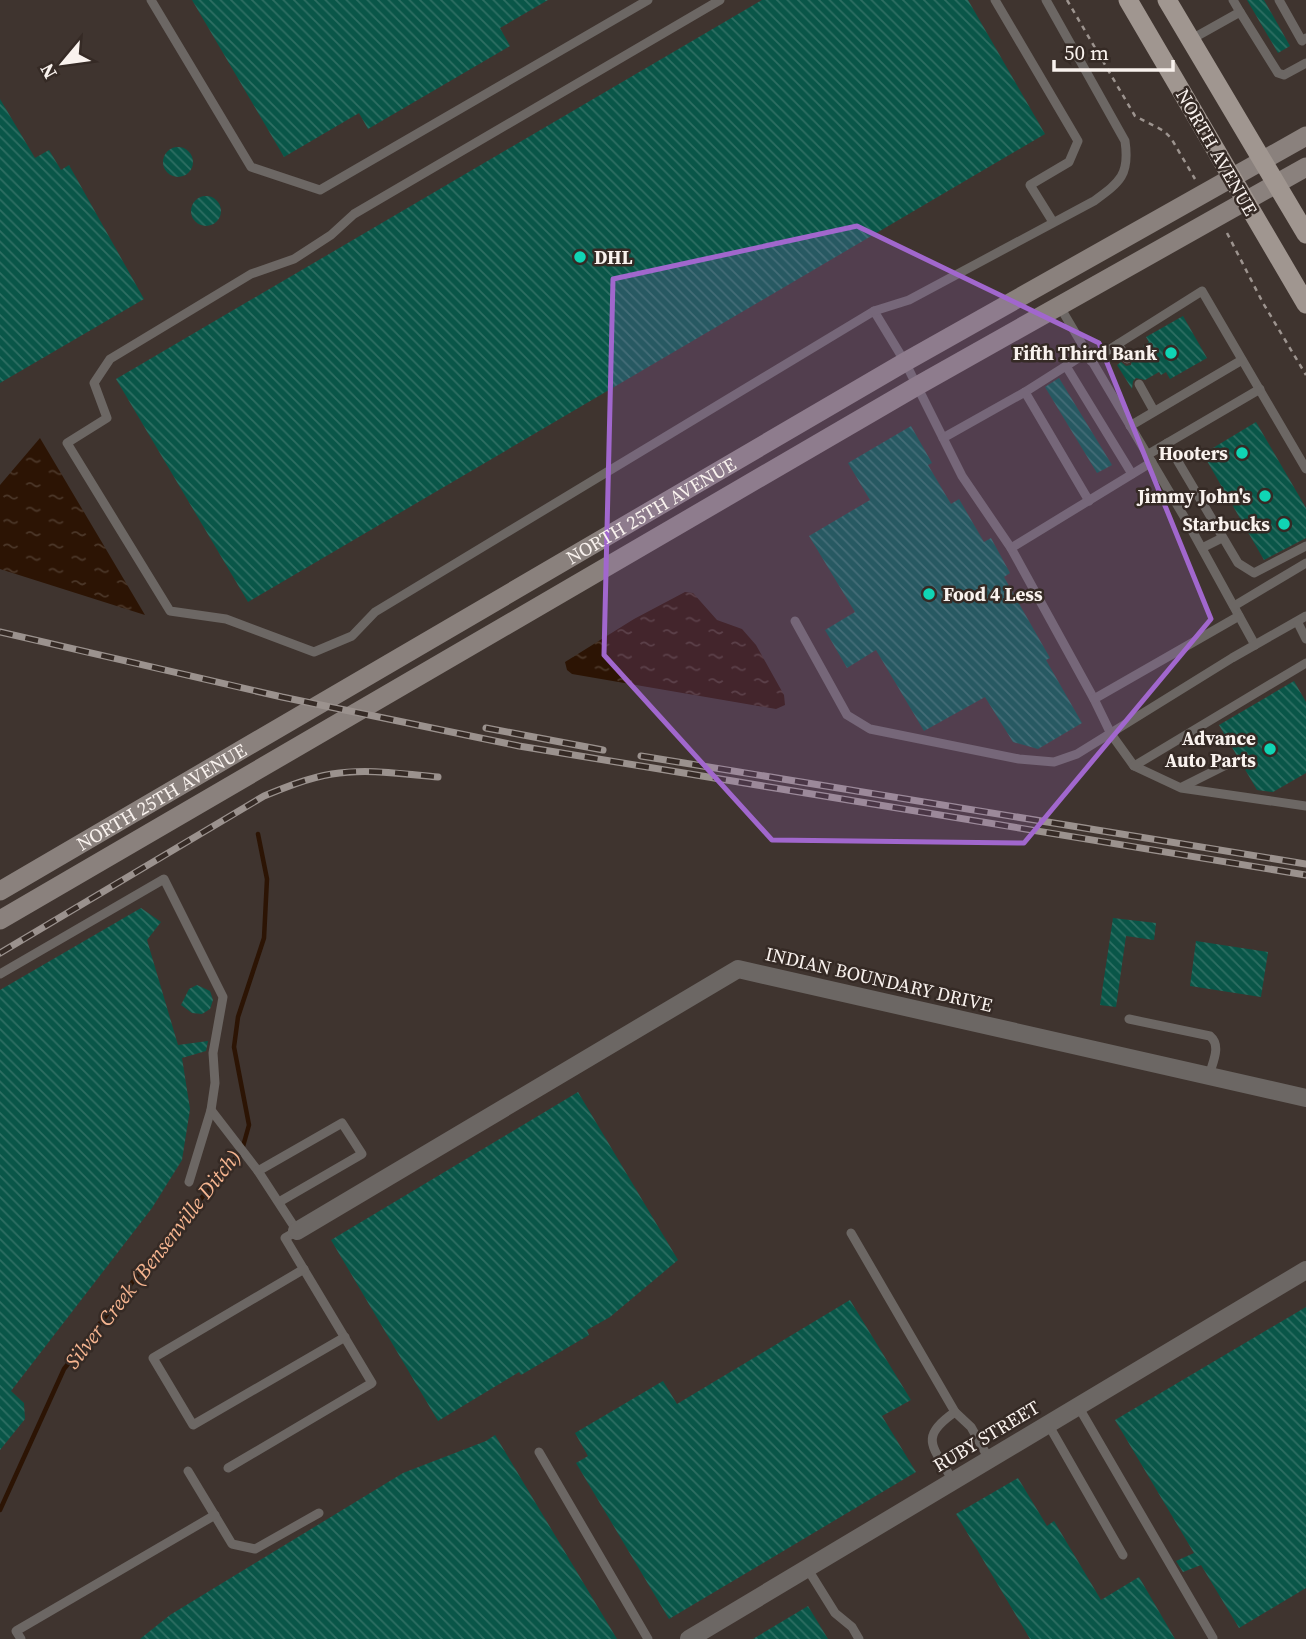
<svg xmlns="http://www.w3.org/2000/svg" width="1306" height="1639" font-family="'Source Serif 4',serif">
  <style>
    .water { fill: url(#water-ripples) }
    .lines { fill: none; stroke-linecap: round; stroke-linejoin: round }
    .stream { stroke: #2c1404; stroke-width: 4.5 }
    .building { fill: url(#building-back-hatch) }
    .path { stroke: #9d948f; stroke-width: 2.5; stroke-dasharray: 5 5; stroke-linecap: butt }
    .service { stroke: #6c6764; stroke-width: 9 }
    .minor { stroke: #6c6764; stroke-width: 18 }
    .secondary { stroke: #8a817d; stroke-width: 19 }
    .primary { stroke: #a09690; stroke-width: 19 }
    .rail-casing { stroke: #9b928e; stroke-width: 7 }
    .rail { stroke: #352a25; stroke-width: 4.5; stroke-dasharray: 13; stroke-linecap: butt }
    .marked { fill: #a167cd; fill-opacity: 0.2; stroke: #a167cd; stroke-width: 5; stroke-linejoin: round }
    .poi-dot { fill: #10d5b4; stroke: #352a25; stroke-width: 2.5 }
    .labels { text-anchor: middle; stroke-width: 5; stroke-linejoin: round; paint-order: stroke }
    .street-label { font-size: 19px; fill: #f9f2ee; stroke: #352a25 }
    .poi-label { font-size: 19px; font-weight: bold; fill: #f9f2ee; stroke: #352a25; text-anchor: end }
    .water-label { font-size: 21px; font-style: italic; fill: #f6b590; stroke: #352a25 }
  </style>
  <defs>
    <pattern id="water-ripples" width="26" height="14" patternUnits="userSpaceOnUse" patternTransform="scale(1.75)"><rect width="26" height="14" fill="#2c1404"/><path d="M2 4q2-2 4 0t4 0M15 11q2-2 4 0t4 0" fill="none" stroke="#4b3729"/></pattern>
    <pattern id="building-back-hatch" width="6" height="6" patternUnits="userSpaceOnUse" patternTransform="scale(1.75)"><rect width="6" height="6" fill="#095648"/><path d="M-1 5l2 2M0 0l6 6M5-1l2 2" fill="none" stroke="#2e6f63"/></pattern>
  </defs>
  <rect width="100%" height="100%" fill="#3f342f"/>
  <g class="water">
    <polygon points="40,438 145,615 0,569 0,485"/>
    <polygon points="685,592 693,593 717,620 742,629 756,645 784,695 785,705 776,709 572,674 567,670 565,662 634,619"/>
  </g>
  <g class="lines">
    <polyline class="stream" points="0,1510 64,1369 157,1251 242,1150 249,1125 234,1047 238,1017 264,938 267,879 258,834"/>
  </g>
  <g class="building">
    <polygon points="192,0 548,0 500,28 510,46 368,129 359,113 284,157"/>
    <polygon points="762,0 968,0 1045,134 248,602 116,379"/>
    <polygon points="1247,0 1264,0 1290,46 1278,53"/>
    <polygon points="0,99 35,158 49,150 61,170 69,165 144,299 0,383"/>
    <circle cx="178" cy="162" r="15"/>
    <circle cx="206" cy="211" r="15"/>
    <polygon points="1183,316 1207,358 1170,379 1166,372 1161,375 1159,372 1145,380 1136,378 1133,381 1132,389 1117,365 1121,362 1126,366 1131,365 1133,355 1145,348 1143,346 1149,342 1146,337"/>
    <polygon points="1059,378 1112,465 1097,473 1045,387"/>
    <polygon points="1256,422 1306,508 1306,538 1264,560 1203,454"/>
    <polygon points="911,426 932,463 928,465 951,504 959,499 984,542 991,538 1010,573 1004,577 1050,658 1046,660 1082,723 1038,749 1013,742 985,697 924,731 876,650 847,668 825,630 855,612 809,536 870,500 848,463"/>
    <polygon points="1294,681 1306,702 1306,773 1273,792 1257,790 1219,725"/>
    <polygon points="141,908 161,922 147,940 178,1045 208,1041 206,1051 182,1058 190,1109 182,1160 152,1208 11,1391 24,1403 25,1419 0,1450 0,990"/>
    <polygon points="1113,918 1156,923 1154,940 1126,936 1116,1007 1100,1005"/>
    <polygon points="1196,941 1268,952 1261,997 1190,986"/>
    <polygon points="197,985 210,991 213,1000 210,1009 202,1014 192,1013 181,1005 189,989"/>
    <polygon points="578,1092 678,1260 610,1317 587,1330 589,1335 521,1375 519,1372 438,1421 331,1240"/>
    <polygon points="850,1300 911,1400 882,1416 916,1472 669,1619 576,1463 588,1456 575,1433 663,1381 677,1404"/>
    <polygon points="1306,1307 1306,1588 1239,1628 1201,1565 1183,1572 1176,1561 1194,1553 1115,1420"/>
    <polygon points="495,1435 617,1639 140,1639 170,1615 403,1473 486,1441"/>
    <polygon points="1018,1478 1047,1526 1054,1521 1101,1600 1139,1577 1175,1639 1030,1639 956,1514"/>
    <polygon points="808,1606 828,1639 753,1639"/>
  </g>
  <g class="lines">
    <g class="path">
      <polyline points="1067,0 1135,116 1164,131 1171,138 1195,179"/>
      <polyline points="1227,233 1263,303 1306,375"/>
    </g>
    <g class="service">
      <polyline points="151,0 251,167 320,190 648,0"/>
      <polyline points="720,0 354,214 331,235 294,259 251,274 110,359 94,383 107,418 67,443 170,611 226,619 314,652 352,636 375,612 874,311 905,362 962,476 1011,548 1094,699 1111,734 1134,766 1181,788 1306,806"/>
      <polyline points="995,0 1078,141 1069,162 1030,185 1053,222"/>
      <polyline points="1233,0 1240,12"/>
      <polyline points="1279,0 1302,41 1306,38"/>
      <polyline points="1190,40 1240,12 1278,73 1284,75 1306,63"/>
      <polyline points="1060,307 1189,525 1255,645"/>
      <path d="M874,311L909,300L1094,201C1120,182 1130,175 1125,141L1046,0"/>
      <polyline points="1118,344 1127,359"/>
      <polyline points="1091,361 1202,291 1306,469"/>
      <polyline points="1066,366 1086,353"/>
      <polyline points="1139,384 1154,411"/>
      <polyline points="1025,392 1066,366 1132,474"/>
      <polyline points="1130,426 1242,360"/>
      <polyline points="943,438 1025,392 1089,501"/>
      <polyline points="1167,443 1238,563 1254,573 1306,546"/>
      <polyline points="1147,455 1260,389"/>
      <polyline points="1011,548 1152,462"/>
      <polyline points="1202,548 1222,538"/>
      <polyline points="1234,606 1306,563"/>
      <polyline points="795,621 847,715 870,729 1019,759 1054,762 1077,754 1232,658 1306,616"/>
      <polyline points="1298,623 1306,639"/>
      <polyline points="1094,699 1239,616"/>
      <polyline points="1134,766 1306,663"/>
      <polyline points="1182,787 1226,765"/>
      <polyline points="0,974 164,879 223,997 213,1053 215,1083 211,1110 189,1182"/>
      <path d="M1129,1019L1210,1036C1222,1046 1212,1063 1209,1076"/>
      <polyline points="211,1110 258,1171 297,1231 285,1238 372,1383 228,1468"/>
      <polyline points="258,1171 342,1123 362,1154 279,1202"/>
      <polyline points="851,1233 955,1412 971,1427 989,1459"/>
      <polyline points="304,1269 153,1358 193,1425 345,1337"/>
      <polyline points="1078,1406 1213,1638"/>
      <polyline points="1048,1424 1123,1555"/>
      <polyline points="539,1452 648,1639"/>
      <polyline points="188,1471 232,1544 255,1549 319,1513"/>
      <path d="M953,1481C934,1447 917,1438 955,1412"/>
      <polyline points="807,1568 835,1613 852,1627 859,1639"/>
      <polyline points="21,1639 16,1631 215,1515"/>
    </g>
    <g class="minor">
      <polyline points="297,1231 738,969 1306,1098"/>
      <polyline points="689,1639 1306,1270"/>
    </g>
    <g class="secondary">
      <path id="s1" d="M0,891L905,362L1306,136"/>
      <polyline points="0,920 917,386 1306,167"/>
    </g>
    <g class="primary">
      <polyline points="1128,0 1306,304"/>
      <polyline points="1167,0 1306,234"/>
    </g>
    <defs>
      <g id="rail">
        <polyline points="0,632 282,697 519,746 1306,875"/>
        <polyline points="486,728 603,750"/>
        <polyline points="641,756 1306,864"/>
        <path d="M0,953L264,796C286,787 308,778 332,774C366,768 404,774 438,777"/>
      </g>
    </defs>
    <use href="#rail" class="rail-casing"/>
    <use href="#rail" class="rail"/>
  </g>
  <path class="marked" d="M857,226L1099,343L1211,619L1024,843L772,840L604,655L613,279Z"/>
  <g class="poi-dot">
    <circle cx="580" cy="257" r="7"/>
    <circle cx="1171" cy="353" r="7"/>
    <circle cx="1242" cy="453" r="7"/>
    <circle cx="1265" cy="496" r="7"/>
    <circle cx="1284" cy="524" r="7"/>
    <circle cx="929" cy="594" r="7"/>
    <circle cx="1270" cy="749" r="7"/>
  </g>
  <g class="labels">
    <g class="street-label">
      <text transform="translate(1217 152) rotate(60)" y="7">NORTH AVENUE</text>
      <text dy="7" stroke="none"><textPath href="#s1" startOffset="754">NORTH 25TH AVENUE</textPath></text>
      <text dy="7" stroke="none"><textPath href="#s1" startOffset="187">NORTH 25TH AVENUE</textPath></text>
      <text transform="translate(879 979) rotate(13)" y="7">INDIAN BOUNDARY DRIVE</text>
      <text transform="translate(986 1436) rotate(-31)" y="7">RUBY STREET</text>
    </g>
    <g class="poi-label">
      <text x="594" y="264" text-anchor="start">DHL</text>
      <text x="1157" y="360">Fifth Third Bank</text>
      <text x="1228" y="460">Hooters</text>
      <text x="1251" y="503">Jimmy John's</text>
      <text x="1270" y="531">Starbucks</text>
      <text x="943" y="601" text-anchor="start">Food 4 Less</text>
      <text x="1256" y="745">Advance<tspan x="1256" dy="22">Auto Parts</tspan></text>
    </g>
    <g class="water-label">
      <text transform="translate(153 1259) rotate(-52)" y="7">Silver Creek (Bensenville Ditch)</text>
    </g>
  </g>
  <g transform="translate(63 63) rotate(241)" stroke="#352a25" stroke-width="5" paint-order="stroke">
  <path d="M0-5L12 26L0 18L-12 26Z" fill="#f9f2ee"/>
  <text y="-10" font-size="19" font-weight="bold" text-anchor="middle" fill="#f9f2ee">N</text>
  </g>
  <path d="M1054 60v10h119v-10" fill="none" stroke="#f9f2ee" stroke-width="3.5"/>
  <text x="1064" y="60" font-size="21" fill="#f9f2ee" stroke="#352a25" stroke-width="5" paint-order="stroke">50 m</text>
</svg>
